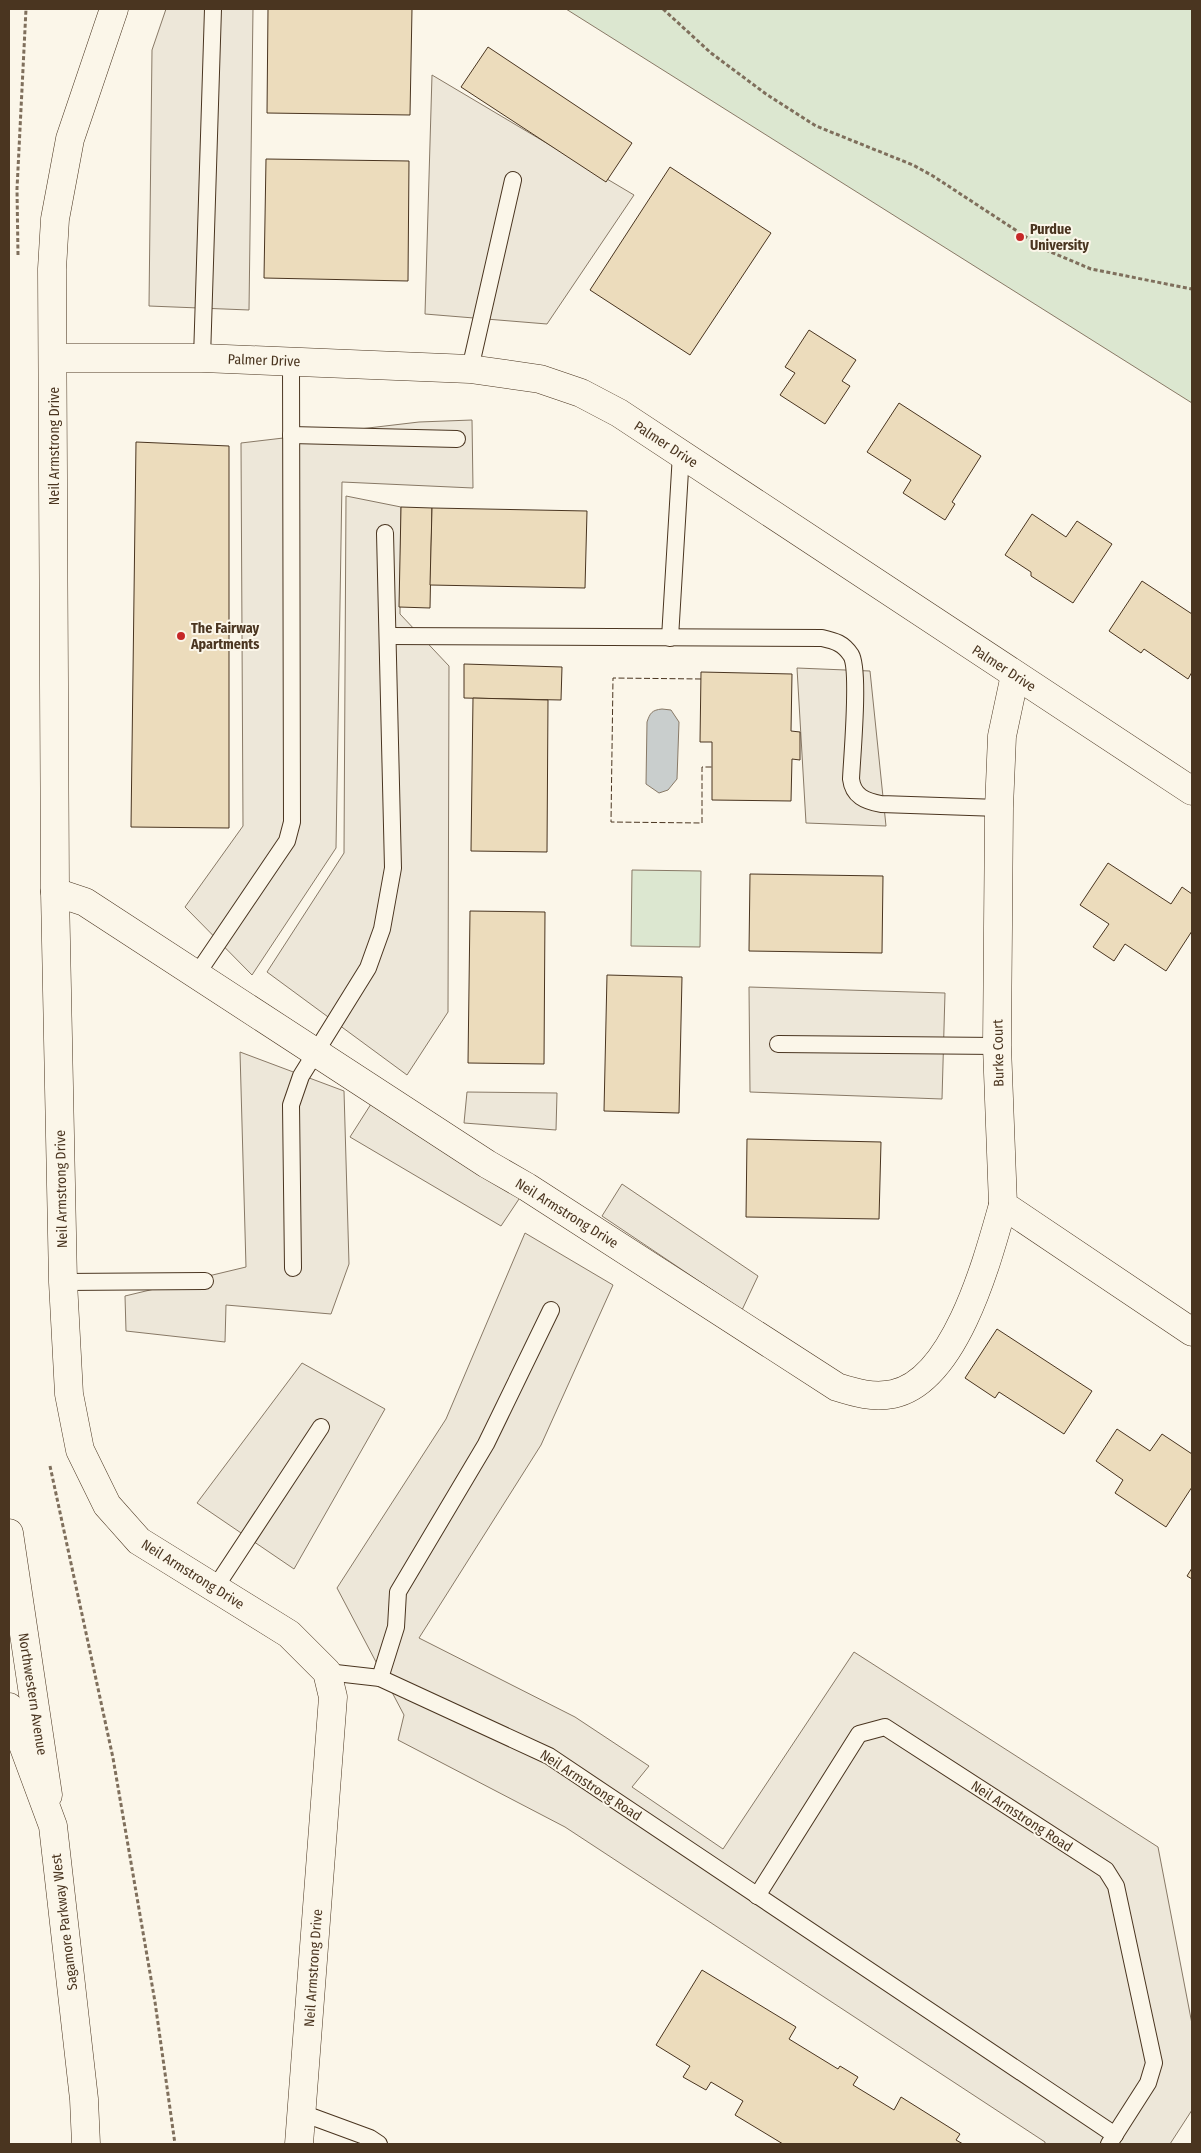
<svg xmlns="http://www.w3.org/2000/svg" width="1201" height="2153" font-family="'Fira Sans Condensed',sans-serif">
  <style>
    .green { fill: #dce7d0; stroke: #887966 }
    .parking { fill: #ede7d9; stroke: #887966 }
    .water { fill: #c9cecd; stroke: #887966 }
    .building { fill: #ecdcbc; stroke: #4a3520 }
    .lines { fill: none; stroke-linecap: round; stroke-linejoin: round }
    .service-casing { stroke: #4a3520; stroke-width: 18 }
    .minor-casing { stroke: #4a3520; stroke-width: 29 }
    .primary-casing { stroke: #4a3520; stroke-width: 29 }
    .trunk-casing { stroke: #4a3520; stroke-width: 29 }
    .path { stroke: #7f6f5c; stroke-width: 3; stroke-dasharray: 4 2.5; stroke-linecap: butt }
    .service { stroke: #fbf6e9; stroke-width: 16 }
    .minor { stroke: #fbf6e9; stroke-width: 28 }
    .primary { stroke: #fbf6e9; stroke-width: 28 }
    .trunk { stroke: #fbf6e9; stroke-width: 28 }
    .fence { stroke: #4a3520; stroke-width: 1; stroke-dasharray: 6 2.5; stroke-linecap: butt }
    .poi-dot { fill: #c62828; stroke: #fbf6e9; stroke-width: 2 }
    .labels { text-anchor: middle; stroke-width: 4; stroke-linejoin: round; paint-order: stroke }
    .poi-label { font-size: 14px; font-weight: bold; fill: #4a3520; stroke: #fbf6e9; text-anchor: start }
    .street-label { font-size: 14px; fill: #4a3520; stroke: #fbf6e9 }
  </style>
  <rect width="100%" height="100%" fill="#fbf6e9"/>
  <g class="green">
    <polygon points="566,9 1192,9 1192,403"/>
    <polygon points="632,870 701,871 700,947 631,946"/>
  </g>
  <g class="parking">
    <polygon points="166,9 253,9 249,310 149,306 152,50"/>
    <polygon points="432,75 634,195 547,324 425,314"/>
    <polygon points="472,420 473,488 342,482 336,848 252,975 185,907 243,826 241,443 419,422"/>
    <polygon points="346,496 401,507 400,614 449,666 448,1012 407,1075 267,972 344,853"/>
    <polygon points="797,668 870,671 886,826 806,823"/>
    <polygon points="749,987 945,993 942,1099 750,1092"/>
    <polygon points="240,1052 344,1091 349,1264 331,1314 226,1305 225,1342 126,1331 125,1296 246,1267"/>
    <polygon points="467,1092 557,1093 556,1130 464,1123"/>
    <polygon points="371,1104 527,1187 501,1226 350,1137"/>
    <polygon points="622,1184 758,1276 742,1310 602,1216"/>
    <polygon points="525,1233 613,1285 541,1445 419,1638 575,1717 649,1766 632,1787 723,1849 854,1652 1158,1847 1192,2024 1192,2110 1170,2144 1045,2144 1045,2142 565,1827 398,1740 404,1715 337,1588 446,1419"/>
    <polygon points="302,1363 385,1409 294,1569 197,1503"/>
  </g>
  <path class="water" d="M662,709L671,710L679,722L677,779L668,790L659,793L646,784L647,722C650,713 652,710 662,709Z"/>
  <g class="building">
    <polygon points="268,9 412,9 410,115 267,113"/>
    <polygon points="488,47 632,143 606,182 461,87"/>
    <polygon points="266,159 409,161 408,281 264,278"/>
    <polygon points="670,167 771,233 690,355 590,290"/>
    <polygon points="809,330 856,360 842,381 850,386 825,424 780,395 795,373 785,367"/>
    <polygon points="899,403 981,456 952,502 955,504 945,520 903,493 911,480 867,452"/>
    <polygon points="136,442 229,446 229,828 131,827"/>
    <polygon points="401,507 432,508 430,608 399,607"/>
    <polygon points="432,508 587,511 585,588 430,585"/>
    <polygon points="1032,514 1066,537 1077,521 1112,544 1073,603 1031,576 1031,572 1005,555"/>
    <polygon points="1142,581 1192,614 1192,672 1188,679 1144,649 1141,653 1109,631"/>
    <polygon points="464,664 562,667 561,700 464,698"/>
    <polygon points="701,672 792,674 791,731 800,732 800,760 792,759 791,801 712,800 712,742 700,742"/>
    <polygon points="473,698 548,700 547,852 471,851"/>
    <polygon points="1108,863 1171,904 1182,887 1192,894 1192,931 1166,971 1125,944 1114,961 1093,947 1109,924 1080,905"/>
    <polygon points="750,874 883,876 882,953 749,951"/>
    <polygon points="470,911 545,912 544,1064 468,1063"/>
    <polygon points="607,975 682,977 679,1113 604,1111"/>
    <polygon points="747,1139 881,1142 879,1219 746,1217"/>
    <polygon points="997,1329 1092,1391 1064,1434 999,1392 995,1398 965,1378"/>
    <polygon points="1117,1429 1150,1451 1162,1434 1192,1454 1192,1487 1166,1527 1115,1493 1123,1480 1096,1461"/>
    <polygon points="1192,1568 1192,1579 1187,1576"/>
    <polygon points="702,1970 796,2027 789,2039 838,2069 840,2066 858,2077 853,2085 894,2110 901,2097 960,2134 956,2140 963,2144 783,2144 735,2115 743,2101 711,2082 706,2090 683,2077 690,2066 656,2045"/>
  </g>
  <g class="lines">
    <defs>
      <g id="service">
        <polyline points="202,358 213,9"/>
        <polyline points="470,369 513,180"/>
        <polyline points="291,435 457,439"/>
        <path d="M388,636L822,638C835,641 843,643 851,655C860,670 852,756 851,779C853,796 865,801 881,804L999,808"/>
        <polyline points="670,638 681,454"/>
        <polyline points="197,974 287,841 292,822 291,361"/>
        <polyline points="778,1044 997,1046"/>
        <polyline points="293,1268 291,1105 301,1076 368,968 382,929 393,868 385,533"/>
        <polyline points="63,1282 205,1281"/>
        <polyline points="215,1588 321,1427"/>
        <polyline points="327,1672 380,1678 549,1756 1115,2135"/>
        <polyline points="380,1678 396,1627 398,1592 486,1444 551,1310"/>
        <polyline points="757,1896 859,1734 885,1727 1106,1870 1116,1886 1154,2063 1148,2083 1109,2144"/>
        <polyline points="302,2113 370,2138 379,2144"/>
      </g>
      <g id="minor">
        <polyline points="114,9 70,139 55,219 52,269 55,892 63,1282 69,1394 80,1450 107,1505 139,1541 289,1634 327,1672 333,1697 299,2144"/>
        <polyline points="54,358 202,358 470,369 540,379 581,393 619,413 1192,791"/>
        <polyline points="1015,675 1002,736 999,808 997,1046 1003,1205 1192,1332"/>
        <path d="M55,892L85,902L487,1164L527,1187L837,1387C856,1393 873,1398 893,1394C956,1381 988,1258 1003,1205"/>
      </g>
      <polyline id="primary" points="9,1533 48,1795"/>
      <polyline id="trunk" points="9,1707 53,1826 84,2099 86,2144"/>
    </defs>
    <use href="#service" class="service-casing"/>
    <use href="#minor" class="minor-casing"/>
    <use href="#primary" class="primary-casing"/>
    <use href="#trunk" class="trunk-casing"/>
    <g class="path">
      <polyline points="663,9 711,53 766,94 816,126 913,165 933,176 1046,250 1091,269 1192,289"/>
      <polyline points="18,255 17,189 26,9"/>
      <polyline points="50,1466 113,1758 155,2002 175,2144"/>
    </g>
    <use href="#service" class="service"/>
    <use href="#minor" class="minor"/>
    <use href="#primary" class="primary"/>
    <use href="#trunk" class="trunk"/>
    <polyline class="fence" points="701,679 613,678 611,822 702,823 702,767 712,767"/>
  </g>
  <g class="poi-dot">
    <circle cx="1020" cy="237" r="5"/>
    <circle cx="181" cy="636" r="5"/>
  </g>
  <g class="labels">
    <g class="poi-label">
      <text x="1030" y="234">Purdue<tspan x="1030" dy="16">University</tspan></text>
      <text x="191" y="633">The Fairway<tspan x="191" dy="16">Apartments</tspan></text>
    </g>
    <g class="street-label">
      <text transform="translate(264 360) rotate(2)" y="5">Palmer Drive</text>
      <text transform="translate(666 444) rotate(33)" y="5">Palmer Drive</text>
      <text transform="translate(54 446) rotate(-90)" y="5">Neil Armstrong Drive</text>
      <text transform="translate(1004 668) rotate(33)" y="5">Palmer Drive</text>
      <text transform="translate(998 1053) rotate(-91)" y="5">Burke Court</text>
      <text transform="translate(61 1189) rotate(-91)" y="5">Neil Armstrong Drive</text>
      <text transform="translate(567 1213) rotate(32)" y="5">Neil Armstrong Drive</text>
      <text transform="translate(193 1574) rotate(32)" y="5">Neil Armstrong Drive</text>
      <text transform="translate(33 1694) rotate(81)" y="5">Northwestern Avenue</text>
      <text transform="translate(591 1785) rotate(33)" y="5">Neil Armstrong Road</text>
      <text transform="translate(1022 1816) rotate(33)" y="5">Neil Armstrong Road</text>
      <text transform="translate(64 1922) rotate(-97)" y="5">Sagamore Parkway West</text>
      <text transform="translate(313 1968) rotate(-86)" y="5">Neil Armstrong Drive</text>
    </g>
  </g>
  <rect width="1201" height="2153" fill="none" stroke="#4a3520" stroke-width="20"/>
</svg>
